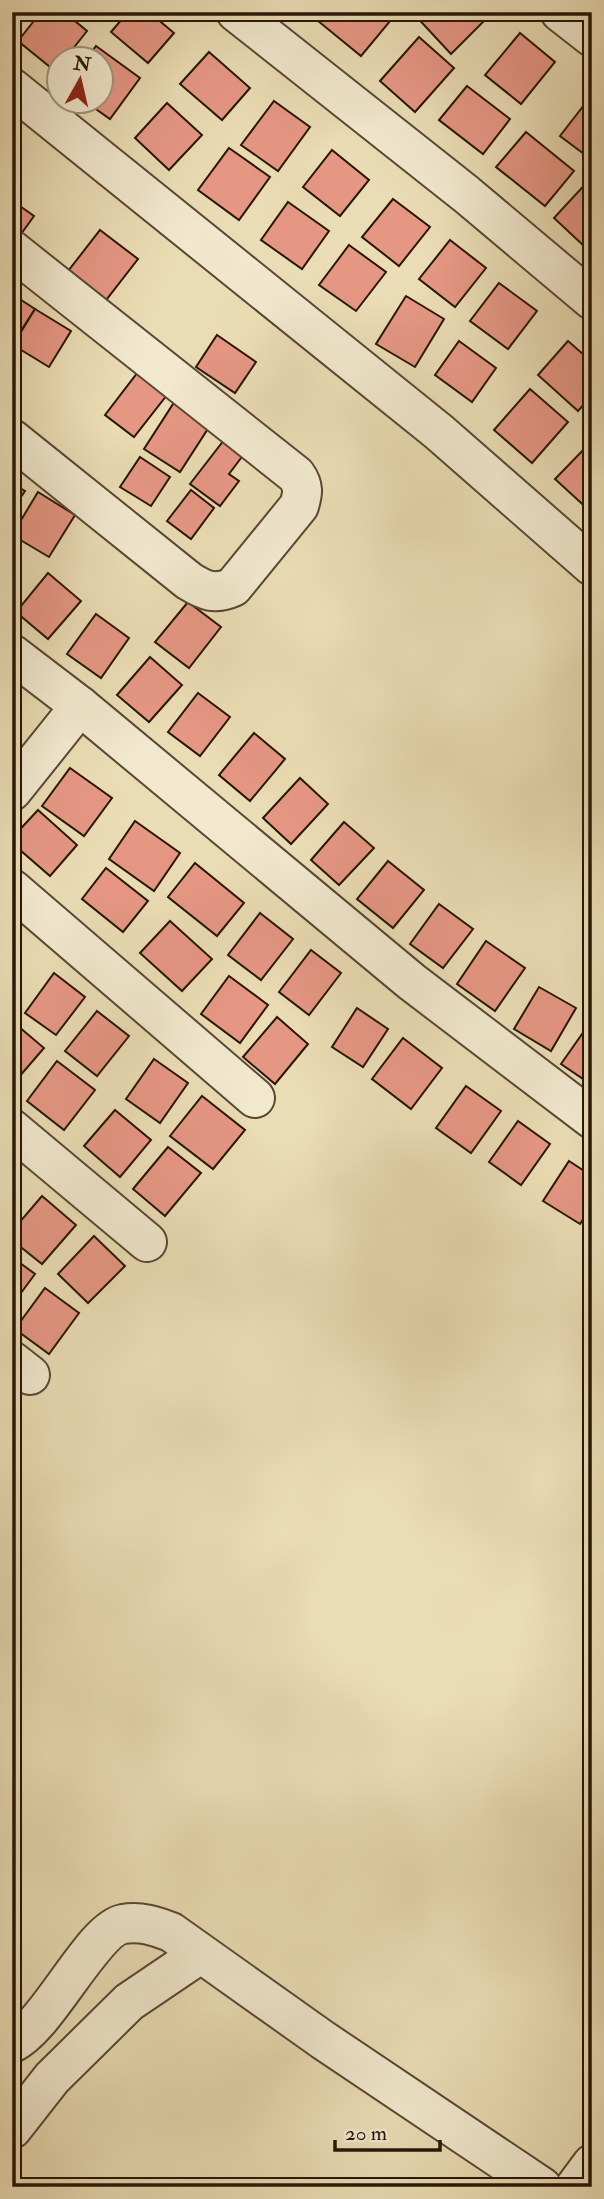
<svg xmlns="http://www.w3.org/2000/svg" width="604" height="2199" font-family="'IM FELL Double Pica',serif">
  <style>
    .building { fill: #e69784; stroke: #281608; stroke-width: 2 }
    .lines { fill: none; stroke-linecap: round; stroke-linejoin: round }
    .street-casing { stroke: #584833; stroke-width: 42 }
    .street { stroke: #f1e8ce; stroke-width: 38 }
  </style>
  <rect width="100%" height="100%" fill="#eadcb4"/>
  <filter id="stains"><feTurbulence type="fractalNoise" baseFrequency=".00286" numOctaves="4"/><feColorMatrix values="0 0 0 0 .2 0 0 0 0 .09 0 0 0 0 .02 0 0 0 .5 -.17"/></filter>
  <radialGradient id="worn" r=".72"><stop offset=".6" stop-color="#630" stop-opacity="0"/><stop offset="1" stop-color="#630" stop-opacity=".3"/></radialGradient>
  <g class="building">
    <polygon points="41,12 64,12 87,31 64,60 60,60 60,65 55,71 18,41"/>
    <polygon points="128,12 169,12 161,22 174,33 148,63 111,32"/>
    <polygon points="326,12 381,12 391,20 361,56 318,21"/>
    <polygon points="412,12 474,12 483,22 451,54"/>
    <polygon points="520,33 555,62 521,104 485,75"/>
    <polygon points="419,37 454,68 415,112 380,81"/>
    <polygon points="96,46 140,78 110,119 86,102 102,102 102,60 86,60"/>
    <polygon points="209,52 250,88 222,120 180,84"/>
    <polygon points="467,86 510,119 483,154 439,120"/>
    <polygon points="591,96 592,96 592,160 560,136"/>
    <polygon points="274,101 310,127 278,171 241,145"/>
    <polygon points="167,103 202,135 169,170 135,138"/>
    <polygon points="526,132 574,171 545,206 496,167"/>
    <polygon points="229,148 270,177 239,220 198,190"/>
    <polygon points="332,150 369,180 340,216 303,187"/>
    <polygon points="590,179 592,243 589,240 584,246 554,218"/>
    <polygon points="393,199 430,227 399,266 362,237"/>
    <polygon points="288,202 329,231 302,269 261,240"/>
    <polygon points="17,204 34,216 16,241 12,239 12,212"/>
    <polygon points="100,230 138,259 103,304 65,275"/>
    <polygon points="450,240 486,268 455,307 419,279"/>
    <polygon points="349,245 386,272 356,311 319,285"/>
    <polygon points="499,283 537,311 508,349 470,321"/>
    <polygon points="12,294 35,309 15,340 12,338"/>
    <polygon points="406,296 444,319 415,367 376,344"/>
    <polygon points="35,309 71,331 49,367 13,345"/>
    <polygon points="217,335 256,362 235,393 196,367"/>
    <polygon points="459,341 496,368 472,402 435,375"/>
    <polygon points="568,341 592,362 592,395 578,411 538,375"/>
    <polygon points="138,372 167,395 134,437 105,415"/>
    <polygon points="530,389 568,422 532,463 494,430"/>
    <polygon points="175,401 211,424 180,472 144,449"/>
    <polygon points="224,440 244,454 229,474 239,481 220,506 190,484"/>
    <polygon points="591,442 592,443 592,513 555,479"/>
    <polygon points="140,457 170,477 151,506 120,487"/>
    <polygon points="12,483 25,491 12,510"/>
    <polygon points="191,490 214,508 191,539 167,521"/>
    <polygon points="38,492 75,515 49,557 12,535"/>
    <polygon points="48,573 81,601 48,639 16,612"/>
    <polygon points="188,602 221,627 189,668 155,642"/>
    <polygon points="96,614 129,638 101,678 67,654"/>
    <polygon points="150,657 182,685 149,722 117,695"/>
    <polygon points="198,693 230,717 200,756 168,732"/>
    <polygon points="254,733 285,759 250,801 219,775"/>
    <polygon points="70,768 112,798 84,836 42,806"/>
    <polygon points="300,778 328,804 291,844 263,818"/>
    <polygon points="38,810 77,845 50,876 12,843 12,838"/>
    <polygon points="135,821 180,853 154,891 109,859"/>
    <polygon points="344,822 374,848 339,885 311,860"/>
    <polygon points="388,861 424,890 393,928 357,899"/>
    <polygon points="195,863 244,903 217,936 168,897"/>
    <polygon points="106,868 148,901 123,932 82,899"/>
    <polygon points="439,904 473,929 443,968 410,944"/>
    <polygon points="260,913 293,939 261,980 228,955"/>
    <polygon points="170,921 212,959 182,991 140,953"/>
    <polygon points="486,941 525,968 495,1011 457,984"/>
    <polygon points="311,950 341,973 309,1015 279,992"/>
    <polygon points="54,973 85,997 56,1035 25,1013"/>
    <polygon points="229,976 268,1005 240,1043 201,1014"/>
    <polygon points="539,987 576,1008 551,1051 514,1029"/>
    <polygon points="357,1008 388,1029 363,1067 332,1047"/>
    <polygon points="97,1011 129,1036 97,1076 65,1051"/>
    <polygon points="277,1017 308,1044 275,1084 243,1057"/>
    <polygon points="12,1021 44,1048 12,1085"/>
    <polygon points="589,1024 592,1026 592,1085 561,1064"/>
    <polygon points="403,1038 442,1068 411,1109 372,1079"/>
    <polygon points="154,1059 188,1083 160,1123 126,1099"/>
    <polygon points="57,1061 95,1090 64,1130 27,1101"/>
    <polygon points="466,1086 501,1111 471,1153 436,1128"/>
    <polygon points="202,1096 245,1130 213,1169 170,1136"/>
    <polygon points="115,1110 151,1140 120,1177 84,1146"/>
    <polygon points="518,1121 550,1144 521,1185 489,1162"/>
    <polygon points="168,1147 201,1173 165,1216 133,1189"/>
    <polygon points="569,1161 592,1176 592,1206 580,1224 543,1201"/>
    <polygon points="42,1196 76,1225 42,1264 12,1240 12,1231"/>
    <polygon points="94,1236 125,1266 88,1303 58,1274"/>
    <polygon points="12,1257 35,1274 12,1305"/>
    <polygon points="45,1288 79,1313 49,1354 15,1329"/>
  </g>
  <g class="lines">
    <defs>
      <g id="street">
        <polyline points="236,12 466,194 592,300"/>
        <polyline points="560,12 592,37"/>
        <polyline points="12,88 439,432 592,566"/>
        <path d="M12,250L296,475C304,486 303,493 299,506L233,587C215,595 205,591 189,581L12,439"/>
        <polyline points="12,654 80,706 412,982 592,1119"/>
        <polyline points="12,791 80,706"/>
        <polyline points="12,889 255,1098"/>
        <polyline points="12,1129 147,1242"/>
        <polyline points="12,1361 30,1375"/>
        <path d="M12,2043C48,2026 92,1930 123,1924C141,1921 155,1926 171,1932L323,2040L542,2187"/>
        <polyline points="12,2129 52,2078 129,2002 200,1954"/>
        <polyline points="575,2187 592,2164"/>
      </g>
    </defs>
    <use href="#street" class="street-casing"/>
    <use href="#street" class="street"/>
  </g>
  <rect width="604" height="2199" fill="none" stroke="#eadcb4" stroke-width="42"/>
  <rect x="14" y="14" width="576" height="2171" fill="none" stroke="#281608" stroke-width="3.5"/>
  <rect x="21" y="21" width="562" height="2157" fill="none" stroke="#281608" stroke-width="2"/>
  <g transform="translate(80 80) rotate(8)"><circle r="33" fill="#f1e8ce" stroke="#a1947f" stroke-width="2"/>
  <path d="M0-5L12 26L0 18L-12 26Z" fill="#8f2418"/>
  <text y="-10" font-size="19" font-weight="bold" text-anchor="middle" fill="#281608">N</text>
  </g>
  <path d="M335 2140v10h105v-10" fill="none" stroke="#281608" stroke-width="3.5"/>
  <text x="345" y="2140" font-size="21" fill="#281608" stroke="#f1e8ce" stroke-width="5" paint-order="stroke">20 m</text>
  <rect width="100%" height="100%" filter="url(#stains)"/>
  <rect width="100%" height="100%" fill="url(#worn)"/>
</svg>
